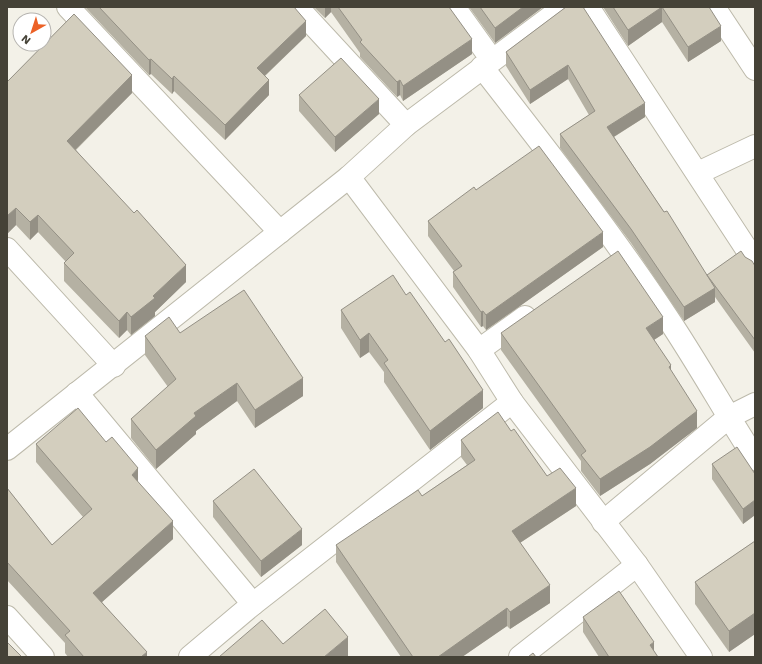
<svg xmlns="http://www.w3.org/2000/svg" width="762" height="664" font-family="'Work Sans',sans-serif">
  <style>
    .lines { fill: none; stroke-linecap: round; stroke-linejoin: round }
    .minor-casing { stroke: #bdbaab; stroke-width: 24 }
    .minor { stroke: #fff; stroke-width: 22 }
    .wall { fill: #b5b1a3 }
    .shaded-wall { fill: #949085 }
    .building { fill: #d3cebe; stroke: #949085 }
  </style>
  <rect width="100%" height="100%" fill="#f3f1e8"/>
  <g class="lines">
    <defs>
      <g id="minor">
        <polyline points="68,7 280,232"/>
        <polyline points="297,7 406,125"/>
        <polyline points="454,7 492,60"/>
        <polyline points="588,7 755,262"/>
        <polyline points="714,7 755,69"/>
        <path d="M482,67C546,149 610,231 667,317C689,350 709,384 729,417L755,404"/>
        <polyline points="698,173 755,146"/>
        <polyline points="349,177 406,125 564,7"/>
        <polyline points="7,249 114,366"/>
        <polyline points="479,350 525,317"/>
        <polyline points="77,393 253,604"/>
        <polyline points="7,449 349,177 479,350 512,402"/>
        <polyline points="603,522 729,417 755,459"/>
        <polyline points="7,617 43,657"/>
        <polyline points="190,657 253,604 512,402 637,565 701,657"/>
        <polyline points="520,657 637,565"/>
      </g>
    </defs>
    <use href="#minor" class="minor-casing"/>
    <use href="#minor" class="minor"/>
  </g>
  <g class="wall">
    <polygon points="85,7 294,7 306,36 265,76 269,95 225,140 174,91 172,94 151,74 149,75"/>
    <polygon points="314,7 449,7 472,54 403,101 400,95 397,97 360,57 360,53 331,12 325,18"/>
    <polygon points="469,7 543,7 495,43"/>
    <polygon points="566,7 645,117 614,137 707,276 707,275 745,257 755,266 755,353 715,297 715,302 684,321 631,243 560,148 560,134 589,115 568,79 530,104 506,66 506,52"/>
    <polygon points="603,7 709,7 721,41 688,62 662,22 628,46"/>
    <polygon points="7,80 8,81 132,93 76,150 186,282 155,312 155,316 131,335 127,330 119,338 64,281 64,263 66,262 38,232 30,240 16,225 7,234"/>
    <polygon points="299,95 379,114 335,152 299,111"/>
    <polygon points="476,190 603,247 486,330 483,326 481,327 453,287 453,272 454,271 428,236 428,221"/>
    <polygon points="406,295 483,408 430,450 384,382 384,372 369,352 360,358 341,328 341,310"/>
    <polygon points="180,333 303,396 255,428 237,401 196,431 196,434 156,469 131,438 131,419 168,387 145,355 145,336"/>
    <polygon points="501,333 663,334 654,340 671,371 697,428 650,464 600,496 581,471 581,461 501,350"/>
    <polygon points="511,431 547,476 576,506 520,543 550,603 510,629 507,626 462,657 401,657 336,562 336,545 422,496 467,465 461,457 461,440"/>
    <polygon points="36,444 138,482 173,539 102,602 147,657 68,657 65,653 65,643 7,580 7,488 52,545 83,517 36,462"/>
    <polygon points="712,464 755,474 755,515 743,524 712,479"/>
    <polygon points="213,501 302,545 261,577 213,517"/>
    <polygon points="755,541 755,634 729,652 695,604 695,582"/>
    <polygon points="583,617 654,651 658,657 599,657 583,632"/>
  </g>
  <g class="shaded-wall">
    <polygon points="325,7 331,7 331,12 325,18"/>
    <polygon points="523,7 543,7 495,43 495,28"/>
    <polygon points="662,7 662,22 628,46 628,30"/>
    <polygon points="306,21 306,36 257,83 257,68"/>
    <polygon points="721,26 721,41 688,62 688,47"/>
    <polygon points="472,39 472,54 403,101 403,86"/>
    <polygon points="151,59 151,74 149,75 149,60"/>
    <polygon points="568,65 568,79 530,104 530,90"/>
    <polygon points="132,75 132,93 67,158 67,141"/>
    <polygon points="174,76 174,91 172,94 172,79"/>
    <polygon points="269,80 269,95 225,140 225,125"/>
    <polygon points="400,80 400,95 397,97 397,82"/>
    <polygon points="379,99 379,114 335,152 335,137"/>
    <polygon points="645,103 645,117 607,141 607,127"/>
    <polygon points="16,208 16,225 7,234 7,216"/>
    <polygon points="38,215 38,232 30,240 30,222"/>
    <polygon points="603,232 603,247 486,330 486,315"/>
    <polygon points="186,265 186,282 155,312 155,316 131,335 131,317"/>
    <polygon points="715,288 715,302 684,321 684,307"/>
    <polygon points="483,311 483,326 481,327 481,312"/>
    <polygon points="127,312 127,330 119,338 119,321"/>
    <polygon points="663,317 663,334 646,345 646,328"/>
    <polygon points="369,333 369,352 360,358 360,340"/>
    <polygon points="671,365 671,382 669,367"/>
    <polygon points="303,378 303,396 255,428 255,410"/>
    <polygon points="237,383 237,401 196,431 196,434 156,469 156,450 194,413"/>
    <polygon points="483,390 483,408 430,450 430,431"/>
    <polygon points="697,411 697,428 650,464 600,496 600,479"/>
    <polygon points="138,468 138,485 132,475"/>
    <polygon points="576,488 576,506 512,548 512,531"/>
    <polygon points="755,500 755,515 743,524 743,509"/>
    <polygon points="173,521 173,539 93,610 93,593"/>
    <polygon points="302,529 302,545 261,577 261,561"/>
    <polygon points="550,585 550,603 510,629 510,612"/>
    <polygon points="507,608 507,626 462,657 438,657"/>
    <polygon points="755,613 755,634 729,652 729,631"/>
    <polygon points="348,637 348,656 347,657 324,657"/>
    <polygon points="654,642 654,657 650,645"/>
    <polygon points="147,652 147,657 141,657"/>
  </g>
  <g class="building">
    <polygon points="99,7 294,7 306,21 257,68 269,80 225,125 174,76 172,79 151,59 149,60"/>
    <polygon points="338,7 449,7 472,39 403,86 400,80 397,82 360,42 362,40"/>
    <polygon points="480,7 523,7 495,28"/>
    <polygon points="566,7 583,7 645,103 607,127 664,212 667,211 715,288 684,307 631,229 560,134 595,111 568,65 530,90 506,52"/>
    <polygon points="613,7 662,7 628,30"/>
    <polygon points="662,7 709,7 721,26 688,47"/>
    <polygon points="74,14 132,75 67,141 134,213 137,210 186,265 153,296 155,298 131,317 127,312 119,321 64,263 74,253 38,215 30,222 16,208 7,216 7,80 8,81"/>
    <polygon points="341,58 379,99 335,137 299,95"/>
    <polygon points="539,146 603,232 486,315 483,311 481,312 453,272 462,266 428,221 474,187 476,190"/>
    <polygon points="618,251 663,317 646,328 671,365 669,367 697,411 650,447 600,479 581,455 586,451 501,333"/>
    <polygon points="741,251 745,257 752,261 755,266 755,340 707,275"/>
    <polygon points="393,275 406,295 410,292 445,342 449,339 483,390 430,431 384,363 388,360 369,333 360,340 341,310"/>
    <polygon points="244,290 303,378 255,410 237,383 194,413 196,416 156,450 131,419 176,379 145,336 169,317 180,333"/>
    <polygon points="78,408 106,442 112,437 138,468 132,475 173,521 93,593 147,652 141,657 84,657 65,635 70,631 7,562 7,488 52,545 92,509 36,444"/>
    <polygon points="498,412 511,431 514,429 547,476 560,468 576,488 512,531 550,585 510,612 507,608 438,657 413,657 336,545 418,490 422,496 475,460 461,440"/>
    <polygon points="737,447 755,474 755,500 743,509 712,464"/>
    <polygon points="254,469 302,529 261,561 213,501"/>
    <polygon points="755,541 755,613 729,631 695,582"/>
    <polygon points="619,591 654,642 650,645 658,657 609,657 583,617"/>
    <polygon points="325,609 348,637 324,657 219,657 262,620 283,644"/>
    <polygon points="7,642 22,657 7,657"/>
    <polygon points="533,653 536,657 528,657"/>
  </g>
  <rect width="762" height="664" fill="none" stroke="#454237" stroke-width="16"/>
  <g transform="translate(32 32) rotate(219)"><circle r="19" fill="#ffffff" stroke="#b5b3af"/>
  <path d="M0-3L7 15L0 10L-7 15Z" fill="#ec6126"/>
  <text y="-6" font-size="11" font-weight="bold" text-anchor="middle" fill="#454237">N</text>
  </g>
</svg>
